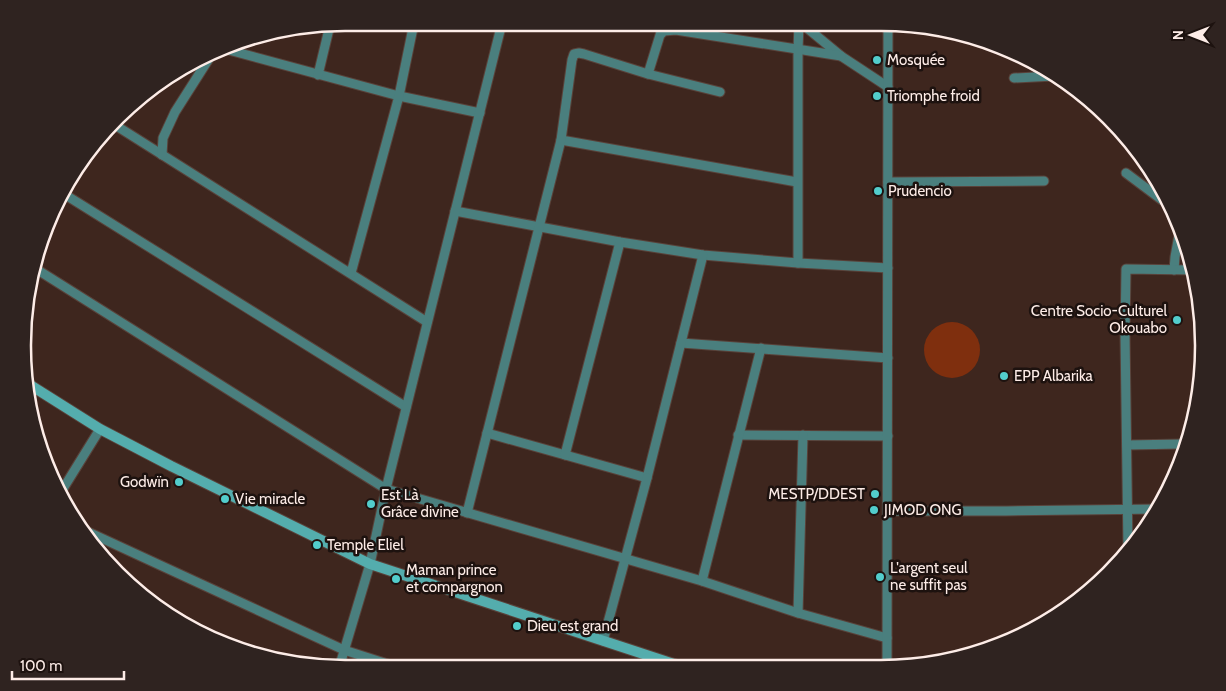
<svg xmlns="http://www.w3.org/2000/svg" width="1226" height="691" font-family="Cabin,sans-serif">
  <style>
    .green { fill: #7f2f0e }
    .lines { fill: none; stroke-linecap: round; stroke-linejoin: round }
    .street-casing { stroke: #59423a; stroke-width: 11 }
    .secondary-casing { stroke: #59423a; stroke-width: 12 }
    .street { stroke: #4a7f7e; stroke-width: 9 }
    .secondary { stroke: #54adad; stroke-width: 10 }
    .poi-dot { fill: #52cdcc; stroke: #1d120f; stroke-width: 2 }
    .labels { text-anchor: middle; stroke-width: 5; stroke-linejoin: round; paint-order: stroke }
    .poi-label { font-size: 15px; fill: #fdece7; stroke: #1d120f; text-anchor: start }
    .rim { fill: none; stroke: #fdece7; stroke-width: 2.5 }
  </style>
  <rect width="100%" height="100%" fill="#3e261e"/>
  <circle class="green" cx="952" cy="350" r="28"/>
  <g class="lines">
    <defs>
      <g id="street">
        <polyline points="801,23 841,56 888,87"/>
        <polyline points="225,49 399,96 480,113"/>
        <polyline points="648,74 660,35 664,31 676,30 841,56"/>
        <polyline points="318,75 330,25"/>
        <polyline points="1014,78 1054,76"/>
        <polyline points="115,125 427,322"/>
        <polyline points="561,140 797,182"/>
        <polyline points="162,155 163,138 175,112 210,57"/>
        <polyline points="1126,173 1162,200"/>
        <polyline points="888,182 1044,181"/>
        <polyline points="64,194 406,407"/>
        <polyline points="455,211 620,242 703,255 798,263 888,268"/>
        <polyline points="798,263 798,50 799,23"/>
        <polyline points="33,267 386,489 702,581 798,613 887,638"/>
        <polyline points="1174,270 1175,257 1179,235"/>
        <polyline points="351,273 399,96 414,23"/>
        <polyline points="681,343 888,358"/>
        <polyline points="487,433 647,478 703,255"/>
        <polyline points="738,435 888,436"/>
        <polyline points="1127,445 1182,444"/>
        <polyline points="565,455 620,242"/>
        <polyline points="61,492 100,429"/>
        <polyline points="888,511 1006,511 1159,509"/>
        <polyline points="467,513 561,140 572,60 574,54 579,53 584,54 648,74 720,92"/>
        <polyline points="86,531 344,650 400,668"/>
        <polyline points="1128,549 1125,334 1126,269 1193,270"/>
        <polyline points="702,581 761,348"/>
        <polyline points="798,613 803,435"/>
        <polyline points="603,641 647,478"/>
        <polyline points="887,666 888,23"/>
        <polyline points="339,668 370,564 386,489 502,23"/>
      </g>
      <polyline id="secondary" points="27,383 100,429 171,466 370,564 683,667"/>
    </defs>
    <use href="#street" class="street-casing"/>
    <use href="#secondary" class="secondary-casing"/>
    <use href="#street" class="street"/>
    <use href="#secondary" class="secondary"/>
  </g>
  <g class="poi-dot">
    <circle cx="877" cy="60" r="5"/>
    <circle cx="877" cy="96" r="5"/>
    <circle cx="878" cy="191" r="5"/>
    <circle cx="1177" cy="320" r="5"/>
    <circle cx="1004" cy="376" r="5"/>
    <circle cx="179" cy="482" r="5"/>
    <circle cx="875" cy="494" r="5"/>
    <circle cx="225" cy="499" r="5"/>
    <circle cx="371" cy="504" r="5"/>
    <circle cx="874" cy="510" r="5"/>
    <circle cx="317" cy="545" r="5"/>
    <circle cx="880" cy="577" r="5"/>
    <circle cx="396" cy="579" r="5"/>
    <circle cx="517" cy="626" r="5"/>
  </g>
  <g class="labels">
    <g class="poi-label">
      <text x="887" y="65">Mosquée</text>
      <text x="887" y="101">Triomphe froid</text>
      <text x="888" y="196">Prudencio</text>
      <text x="1167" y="316" text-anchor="end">Centre Socio-Culturel<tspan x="1167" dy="17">Okouabo</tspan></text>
      <text x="1014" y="381">EPP Albarika</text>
      <text x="169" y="487" text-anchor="end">Godwïn</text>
      <text x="865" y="499" text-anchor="end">MESTP/DDEST</text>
      <text x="381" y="500">Est Là<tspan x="381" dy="17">Grâce divine</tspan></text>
      <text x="235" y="504">Vie miracle</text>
      <text x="884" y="515">JIMOD ONG</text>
      <text x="327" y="550">Temple Eliel</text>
      <text x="890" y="573">L'argent seul<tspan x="890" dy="17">ne suffit pas</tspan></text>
      <text x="406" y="575">Maman prince<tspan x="406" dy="17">et compargnon</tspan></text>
      <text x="527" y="631">Dieu est grand</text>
    </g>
  </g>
  <path d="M0 0H1226V691H0ZM345 31H881A314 314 0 0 1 1195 345V346A314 314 0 0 1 881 660H345A314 314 0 0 1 31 346V345A314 314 0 0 1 345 31Z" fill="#2f2320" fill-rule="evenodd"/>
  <path class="rim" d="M345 31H881A314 314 0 0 1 1195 345V346A314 314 0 0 1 881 660H345A314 314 0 0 1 31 346V345A314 314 0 0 1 345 31Z"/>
  <g transform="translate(1191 35) rotate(270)" stroke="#1d120f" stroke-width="4" paint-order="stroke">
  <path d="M0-4L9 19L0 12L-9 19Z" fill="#fdece7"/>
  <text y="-8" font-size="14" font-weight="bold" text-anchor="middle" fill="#fdece7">N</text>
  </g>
  <path d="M12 671v8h112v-8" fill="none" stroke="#fdece7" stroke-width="2.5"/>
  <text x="20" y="671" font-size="15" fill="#fdece7" stroke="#1d120f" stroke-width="4" paint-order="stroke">100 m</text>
</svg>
